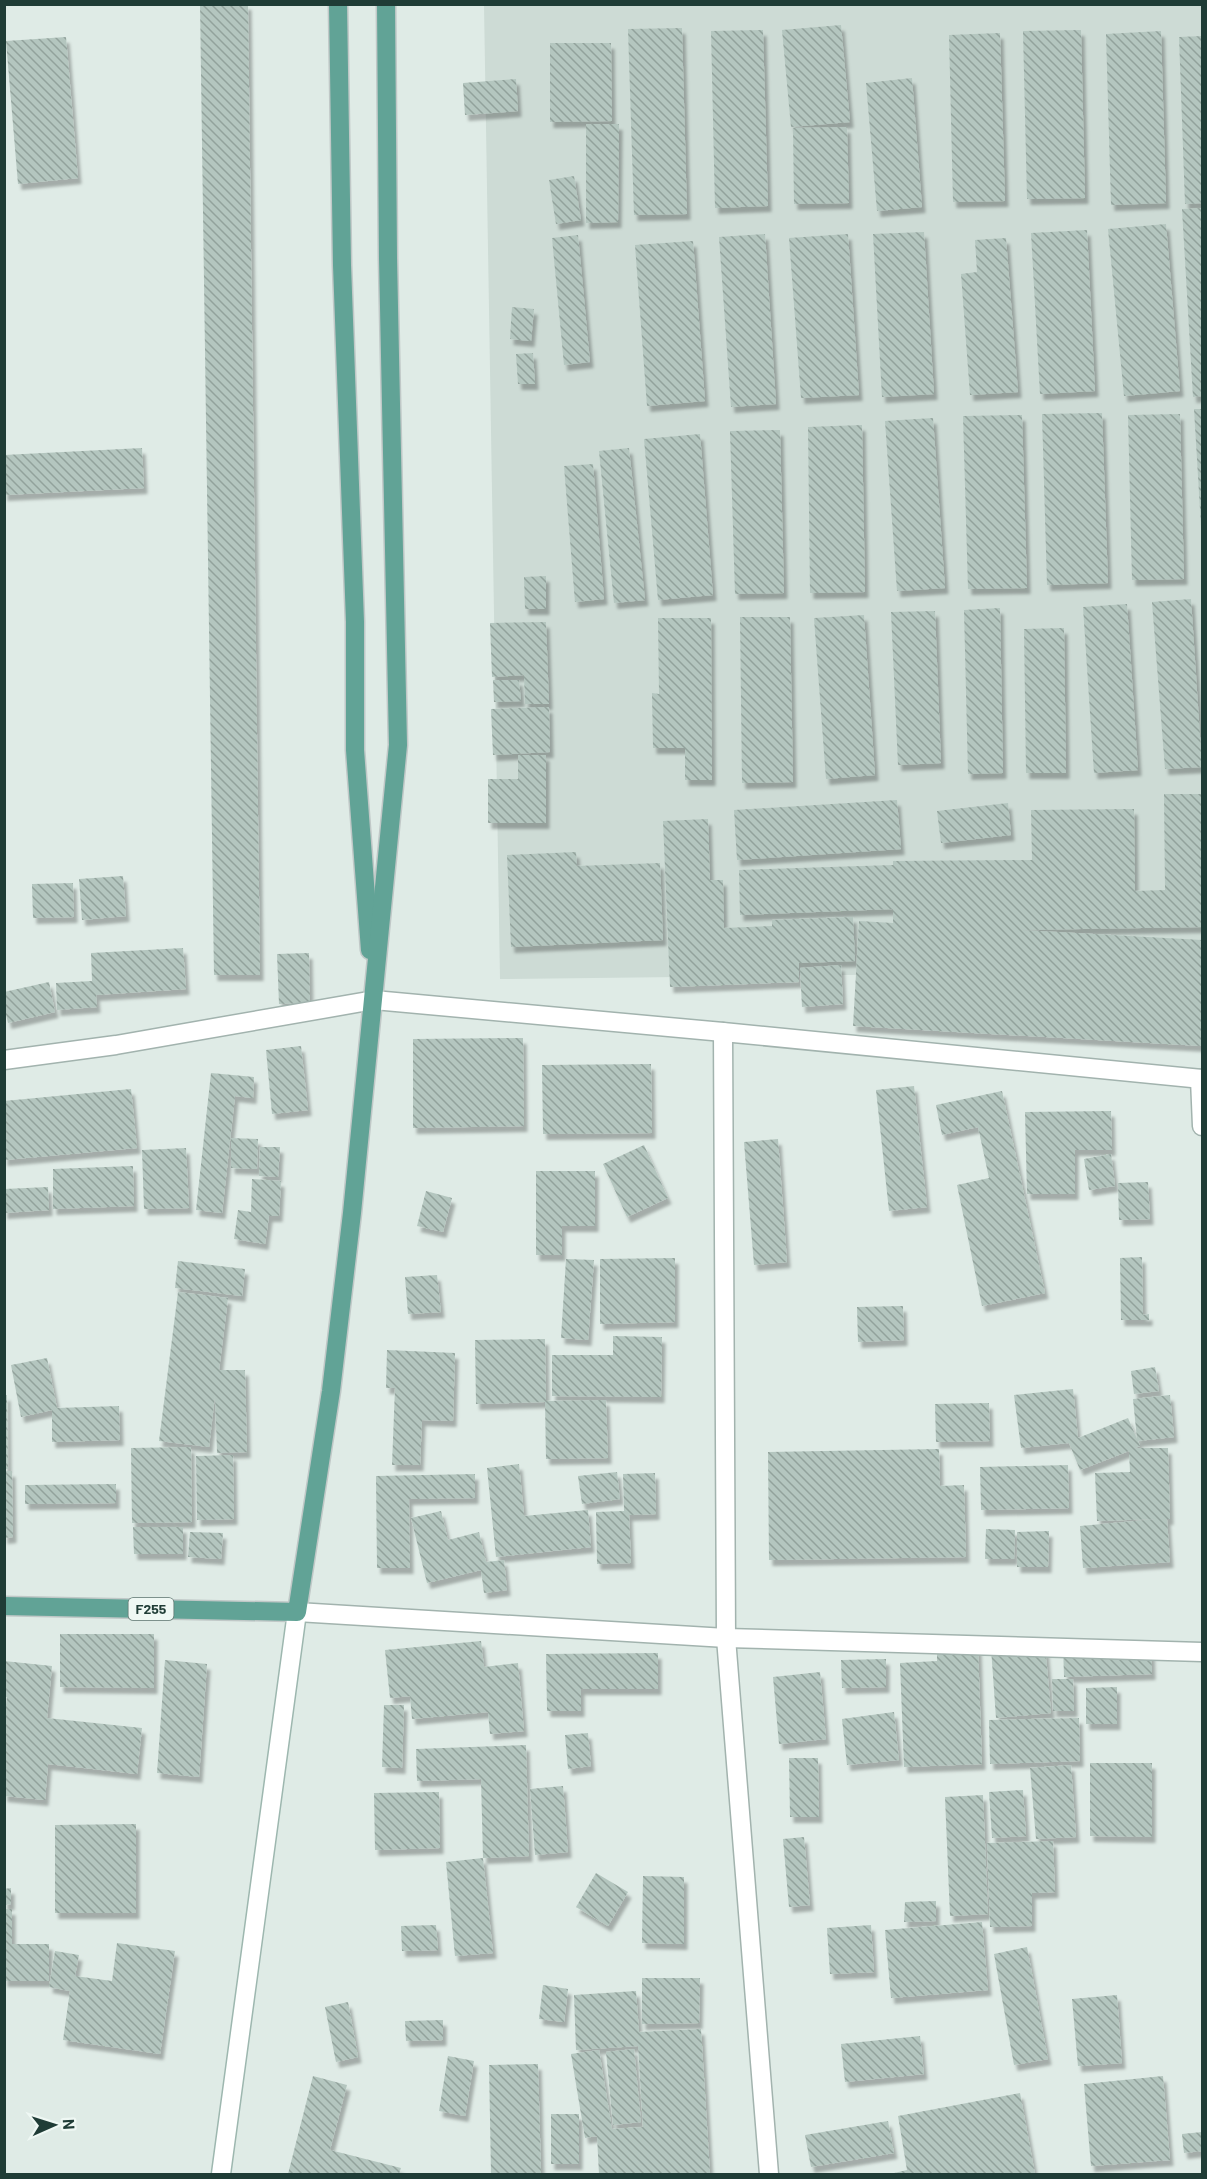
<svg xmlns="http://www.w3.org/2000/svg" width="1207" height="2179" font-family="Barlow,sans-serif">
  <style>
    .built { fill: #cddbd5 }
    .building { fill: url(#building-back-hatch); filter: url(#shadow) }
    .lines { fill: none; stroke-linecap: round; stroke-linejoin: round }
    .street-casing { stroke: #a2b3ae; stroke-width: 21 }
    .secondary-casing { stroke: #9db7af; stroke-width: 21 }
    .primary-casing { stroke: #c0c8c7; stroke-width: 21 }
    .street { stroke: #fff; stroke-width: 18 }
    .secondary { stroke: #fff; stroke-width: 18 }
    .primary { stroke: #61a396; stroke-width: 18 }
    .labels { text-anchor: middle; stroke-width: 4.5; stroke-linejoin: round; paint-order: stroke }
    .shield { fill: #eff8f4; stroke: #5d746f; stroke-width: 1.5 }
    .shield-label { font-size: 14px; font-weight: bold; fill: #1f3c36 }
  </style>
  <defs>
    <pattern id="building-back-hatch" width="6" height="6" patternUnits="userSpaceOnUse" patternTransform="scale(1.5)"><rect width="6" height="6" fill="#b4c6bf"/><path d="M-1 5l2 2M0 0l6 6M5-1l2 2" fill="none" stroke="#92a29c"/></pattern>
    <filter id="shadow"><feDropShadow dx="3.5" dy="6" stdDeviation="1.5" flood-color="#0004"/></filter>
  </defs>
  <rect width="100%" height="100%" fill="#dfebe6"/>
  <polygon class="built" points="484,5 1202,5 1202,971 500,979"/>
  <g class="building">
    <polygon points="200,4 248,4 260,975 214,975"/>
    <polygon points="841,25 850,122 791,127 782,30"/>
    <polygon points="682,28 687,214 634,215 628,29"/>
    <polygon points="763,30 768,206 715,208 711,31"/>
    <polygon points="1081,30 1085,198 1027,199 1023,31"/>
    <polygon points="1161,31 1166,203 1111,205 1106,34"/>
    <polygon points="1000,33 1005,201 953,202 949,35"/>
    <polygon points="1202,36 1202,203 1185,204 1179,37"/>
    <polygon points="66,37 78,178 18,184 6,41"/>
    <polygon points="550,43 611,43 612,121 550,122"/>
    <polygon points="912,78 922,207 877,211 866,83"/>
    <polygon points="516,79 518,111 465,115 463,83"/>
    <polygon points="586,124 619,124 618,222 586,223"/>
    <polygon points="847,127 849,203 794,204 793,128"/>
    <polygon points="574,176 581,220 556,224 549,180"/>
    <polygon points="1202,208 1202,396 1193,397 1182,209"/>
    <polygon points="1166,224 1180,391 1124,396 1108,229"/>
    <polygon points="1087,230 1095,391 1040,394 1031,233"/>
    <polygon points="924,232 934,394 882,397 873,234"/>
    <polygon points="765,234 776,404 731,407 719,237"/>
    <polygon points="848,234 859,395 801,398 789,238"/>
    <polygon points="578,235 590,362 564,365 552,238"/>
    <polygon points="1006,238 1018,392 970,395 961,274 977,272 975,240"/>
    <polygon points="693,241 705,401 647,406 635,245"/>
    <polygon points="512,307 534,309 531,341 510,339"/>
    <polygon points="533,353 535,384 518,384 516,354"/>
    <polygon points="1194,409 1202,409 1202,526 1201,526"/>
    <polygon points="1102,413 1108,583 1047,585 1042,414"/>
    <polygon points="1180,414 1184,579 1132,580 1128,415"/>
    <polygon points="1022,415 1027,588 968,589 963,416"/>
    <polygon points="933,418 945,588 897,591 885,421"/>
    <polygon points="862,425 865,592 810,593 808,427"/>
    <polygon points="780,430 784,593 735,594 730,431"/>
    <polygon points="700,434 713,595 658,600 644,439"/>
    <polygon points="142,448 144,488 4,495 4,455"/>
    <polygon points="629,448 645,600 614,603 599,451"/>
    <polygon points="593,464 604,599 575,602 564,466"/>
    <polygon points="546,576 546,609 525,609 524,577"/>
    <polygon points="1191,599 1202,767 1165,769 1152,602"/>
    <polygon points="1127,604 1138,770 1094,773 1083,607"/>
    <polygon points="1000,608 1003,773 968,774 964,610"/>
    <polygon points="935,611 941,763 898,765 891,612"/>
    <polygon points="864,615 875,775 826,779 814,618"/>
    <polygon points="740,617 790,617 793,782 742,783"/>
    <polygon points="658,618 711,618 712,780 685,780 685,748 653,748 652,693 659,694"/>
    <polygon points="546,622 549,704 525,704 524,675 492,677 490,623"/>
    <polygon points="1064,628 1066,773 1026,773 1024,629"/>
    <polygon points="493,680 519,680 521,701 494,702"/>
    <polygon points="549,707 550,752 493,755 491,709"/>
    <polygon points="518,755 546,755 546,823 488,823 488,779 518,779"/>
    <polygon points="1164,794 1202,794 1202,927 1021,930 1202,940 1202,1046 853,1026 859,921 893,923 893,909 740,915 739,870 893,865 893,861 1032,860 1031,810 1134,809 1135,891 1165,890"/>
    <polygon points="897,800 901,849 737,860 734,810"/>
    <polygon points="1008,803 1011,835 941,843 937,811"/>
    <polygon points="708,819 710,880 723,880 724,928 772,926 772,920 853,917 855,961 799,963 799,982 670,987 663,821"/>
    <polygon points="576,852 577,866 660,863 663,940 511,947 507,855"/>
    <polygon points="123,876 126,916 82,920 79,879"/>
    <polygon points="73,883 74,917 33,918 32,884"/>
    <polygon points="183,948 186,989 96,995 97,1007 57,1010 56,983 92,981 91,953"/>
    <polygon points="309,953 310,1003 279,1004 277,954"/>
    <polygon points="841,965 843,1004 802,1007 800,968"/>
    <polygon points="49,982 55,1012 8,1023 4,1006 4,992"/>
    <polygon points="523,1038 524,1126 413,1128 413,1039"/>
    <polygon points="301,1046 308,1110 272,1114 266,1050"/>
    <polygon points="651,1064 652,1133 543,1134 542,1065"/>
    <polygon points="211,1073 254,1077 253,1098 235,1096 222,1213 196,1210"/>
    <polygon points="914,1086 927,1207 889,1211 876,1090"/>
    <polygon points="131,1089 137,1148 4,1160 4,1101"/>
    <polygon points="1002,1091 1045,1293 982,1306 957,1185 989,1178 978,1127 942,1135 936,1105"/>
    <polygon points="1111,1111 1112,1150 1075,1150 1075,1194 1027,1194 1025,1112"/>
    <polygon points="231,1138 258,1139 257,1169 231,1168"/>
    <polygon points="778,1139 787,1262 754,1265 744,1142"/>
    <polygon points="644,1145 668,1198 627,1217 603,1164"/>
    <polygon points="260,1147 280,1147 278,1177 259,1176"/>
    <polygon points="186,1148 189,1208 144,1209 142,1150"/>
    <polygon points="1111,1154 1115,1186 1089,1190 1084,1159"/>
    <polygon points="133,1166 134,1206 53,1209 53,1169"/>
    <polygon points="536,1171 595,1171 595,1226 562,1226 562,1255 536,1255"/>
    <polygon points="252,1179 281,1181 279,1216 269,1216 265,1244 234,1239 238,1210 251,1212"/>
    <polygon points="1148,1182 1150,1219 1119,1220 1118,1183"/>
    <polygon points="48,1187 49,1210 4,1213 4,1189"/>
    <polygon points="426,1191 452,1198 443,1232 417,1226"/>
    <polygon points="1142,1257 1143,1315 1149,1314 1149,1320 1121,1320 1120,1258"/>
    <polygon points="675,1258 675,1322 600,1324 600,1259"/>
    <polygon points="566,1259 594,1260 588,1340 561,1338"/>
    <polygon points="178,1261 245,1269 242,1296 175,1288"/>
    <polygon points="437,1275 441,1312 408,1314 405,1277"/>
    <polygon points="178,1292 228,1298 219,1370 245,1370 247,1452 217,1453 215,1396 209,1447 159,1441"/>
    <polygon points="903,1306 904,1340 858,1342 857,1307"/>
    <polygon points="613,1336 662,1337 661,1397 552,1396 552,1355 613,1355"/>
    <polygon points="545,1339 546,1401 606,1400 608,1458 546,1459 545,1402 476,1404 475,1340"/>
    <polygon points="387,1350 455,1353 453,1421 422,1420 420,1465 392,1465 395,1388 386,1388"/>
    <polygon points="47,1358 57,1408 119,1406 120,1440 52,1442 52,1410 21,1417 11,1365"/>
    <polygon points="1155,1367 1159,1391 1134,1394 1131,1371"/>
    <polygon points="1073,1389 1078,1438 1128,1418 1137,1439 1133,1399 1170,1395 1174,1437 1138,1441 1140,1446 1135,1448 1168,1448 1170,1519 1167,1519 1170,1562 1083,1568 1080,1526 1157,1519 1097,1521 1095,1473 1130,1472 1129,1451 1080,1470 1069,1443 1021,1448 1014,1395"/>
    <polygon points="4,1395 7,1395 8,1469 4,1469"/>
    <polygon points="989,1403 990,1441 936,1442 935,1404"/>
    <polygon points="191,1447 192,1522 132,1523 131,1448"/>
    <polygon points="939,1449 940,1486 964,1485 966,1557 769,1560 768,1452"/>
    <polygon points="233,1455 234,1519 197,1520 196,1456"/>
    <polygon points="519,1464 524,1516 588,1510 591,1547 496,1557 487,1468"/>
    <polygon points="1068,1465 1069,1508 981,1510 980,1467"/>
    <polygon points="4,1471 12,1471 13,1537 4,1538"/>
    <polygon points="617,1472 620,1499 582,1504 578,1476"/>
    <polygon points="655,1473 656,1514 629,1515 631,1563 597,1564 596,1512 624,1511 623,1474"/>
    <polygon points="475,1474 475,1498 409,1499 410,1568 377,1568 376,1476"/>
    <polygon points="116,1484 116,1503 25,1504 25,1485"/>
    <polygon points="441,1511 448,1540 479,1532 486,1562 504,1560 507,1590 484,1593 481,1570 427,1583 411,1518"/>
    <polygon points="133,1527 183,1527 183,1554 134,1554"/>
    <polygon points="986,1529 1015,1530 1014,1559 985,1559"/>
    <polygon points="1049,1531 1048,1567 1017,1567 1017,1532"/>
    <polygon points="190,1532 223,1533 221,1559 188,1557"/>
    <polygon points="60,1634 154,1634 154,1688 60,1687"/>
    <polygon points="481,1641 484,1667 518,1663 524,1731 490,1734 488,1712 412,1719 410,1696 390,1698 385,1650"/>
    <polygon points="1151,1642 1152,1674 1064,1677 1063,1645"/>
    <polygon points="1045,1644 1051,1713 996,1718 991,1648"/>
    <polygon points="978,1647 982,1764 904,1767 900,1663 937,1661 937,1649"/>
    <polygon points="658,1653 658,1689 581,1689 581,1711 547,1711 546,1654"/>
    <polygon points="886,1659 886,1687 842,1688 841,1660"/>
    <polygon points="165,1660 207,1664 199,1777 157,1773"/>
    <polygon points="4,1661 52,1666 47,1718 142,1728 137,1774 48,1764 45,1800 4,1796 4,1719 7,1697 4,1697"/>
    <polygon points="820,1672 826,1739 779,1744 773,1677"/>
    <polygon points="1052,1679 1073,1679 1074,1711 1053,1711"/>
    <polygon points="1117,1687 1117,1724 1086,1724 1086,1688"/>
    <polygon points="384,1705 404,1705 402,1768 382,1767"/>
    <polygon points="894,1712 899,1760 847,1765 842,1719"/>
    <polygon points="1079,1718 1080,1761 990,1764 989,1720"/>
    <polygon points="588,1733 591,1766 568,1769 565,1735"/>
    <polygon points="526,1745 529,1856 483,1858 481,1779 417,1781 416,1749"/>
    <polygon points="789,1758 818,1758 819,1817 790,1817"/>
    <polygon points="1090,1763 1152,1763 1152,1837 1090,1836"/>
    <polygon points="1071,1765 1076,1837 1036,1839 1030,1768"/>
    <polygon points="563,1786 568,1852 535,1855 530,1789"/>
    <polygon points="1023,1790 1026,1836 992,1838 989,1792"/>
    <polygon points="439,1792 440,1848 375,1850 374,1793"/>
    <polygon points="983,1795 988,1914 950,1916 945,1797"/>
    <polygon points="136,1824 136,1913 55,1913 55,1825"/>
    <polygon points="804,1837 810,1905 789,1907 783,1839"/>
    <polygon points="1053,1841 1055,1892 1032,1893 1032,1926 990,1927 987,1843"/>
    <polygon points="483,1858 493,1953 455,1956 446,1862"/>
    <polygon points="596,1873 628,1892 608,1926 576,1907"/>
    <polygon points="643,1876 684,1877 684,1944 642,1943"/>
    <polygon points="11,1888 11,1904 4,1905 4,1889"/>
    <polygon points="936,1901 936,1921 904,1922 905,1902"/>
    <polygon points="4,1909 12,1909 12,1944 49,1944 49,1981 4,1981"/>
    <polygon points="982,1922 988,1990 891,1998 885,1930"/>
    <polygon points="436,1925 438,1950 402,1951 401,1926"/>
    <polygon points="871,1925 874,1972 830,1974 827,1928"/>
    <polygon points="117,1943 175,1951 160,2054 63,2040 70,1991 49,1987 55,1951 79,1955 75,1976 112,1981"/>
    <polygon points="1027,1947 1048,2059 1014,2065 994,1954"/>
    <polygon points="642,1978 700,1978 699,2023 642,2024"/>
    <polygon points="543,1985 568,1989 564,2022 539,2019"/>
    <polygon points="636,1991 639,2032 701,2029 710,2174 599,2174 597,2136 585,2138 571,2054 599,2050 612,2129 643,2127 638,2046 576,2050 574,1995"/>
    <polygon points="1117,1995 1122,2063 1078,2066 1072,1999"/>
    <polygon points="348,2002 358,2057 336,2062 325,2007"/>
    <polygon points="443,2020 443,2040 406,2041 405,2021"/>
    <polygon points="920,2036 924,2074 845,2082 841,2044"/>
    <polygon points="634,2049 641,2122 613,2125 606,2052"/>
    <polygon points="448,2056 474,2061 465,2116 439,2111"/>
    <polygon points="538,2064 541,2174 491,2174 489,2065"/>
    <polygon points="313,2076 347,2085 330,2150 401,2168 399,2174 288,2174"/>
    <polygon points="1163,2076 1170,2160 1091,2166 1084,2084"/>
    <polygon points="1020,2093 1035,2174 890,2174 907,2170 898,2116"/>
    <rect x="551" y="2114" width="28" height="50"/>
    <polygon points="888,2121 894,2153 811,2167 805,2135"/>
    <polygon points="1202,2132 1202,2151 1184,2153 1182,2134"/>
  </g>
  <g class="lines">
    <defs>
      <g id="street">
        <polyline points="723,1032 726,1638 769,2174"/>
        <polyline points="4,1060 116,1045 374,1000 723,1032 1202,1079"/>
        <polyline points="1200,1079 1202,1126"/>
        <polyline points="297,1612 726,1638 1202,1652"/>
      </g>
      <polyline id="secondary" points="221,2174 297,1612"/>
      <g id="primary">
        <polyline points="338,4 342,265 355,622 355,750 370,950"/>
        <polyline points="4,1606 297,1612 331,1391 352,1213 398,745 388,258 386,4"/>
      </g>
    </defs>
    <use href="#street" class="street-casing"/>
    <use href="#secondary" class="secondary-casing"/>
    <use href="#primary" class="primary-casing"/>
    <use href="#street" class="street"/>
    <use href="#secondary" class="secondary"/>
    <use href="#primary" class="primary"/>
  </g>
  <g class="labels">
    <rect class="shield" x="128.5" y="1598" width="45" height="22" rx="4.5"/>
    <g class="shield-label">
      <text x="151" y="1614">F255</text>
    </g>
  </g>
  <rect width="1207" height="2179" fill="none" stroke="#1f3c36" stroke-width="12"/>
  <g transform="translate(54 2125) rotate(87)" stroke="#eff8f4" stroke-width="4.5" paint-order="stroke">
  <path d="M0-4.5L10 22L0 15L-10 22Z" fill="#1f3c36"/>
  <text y="-9" font-size="16" font-weight="bold" text-anchor="middle" fill="#1f3c36">N</text>
  </g>
</svg>
